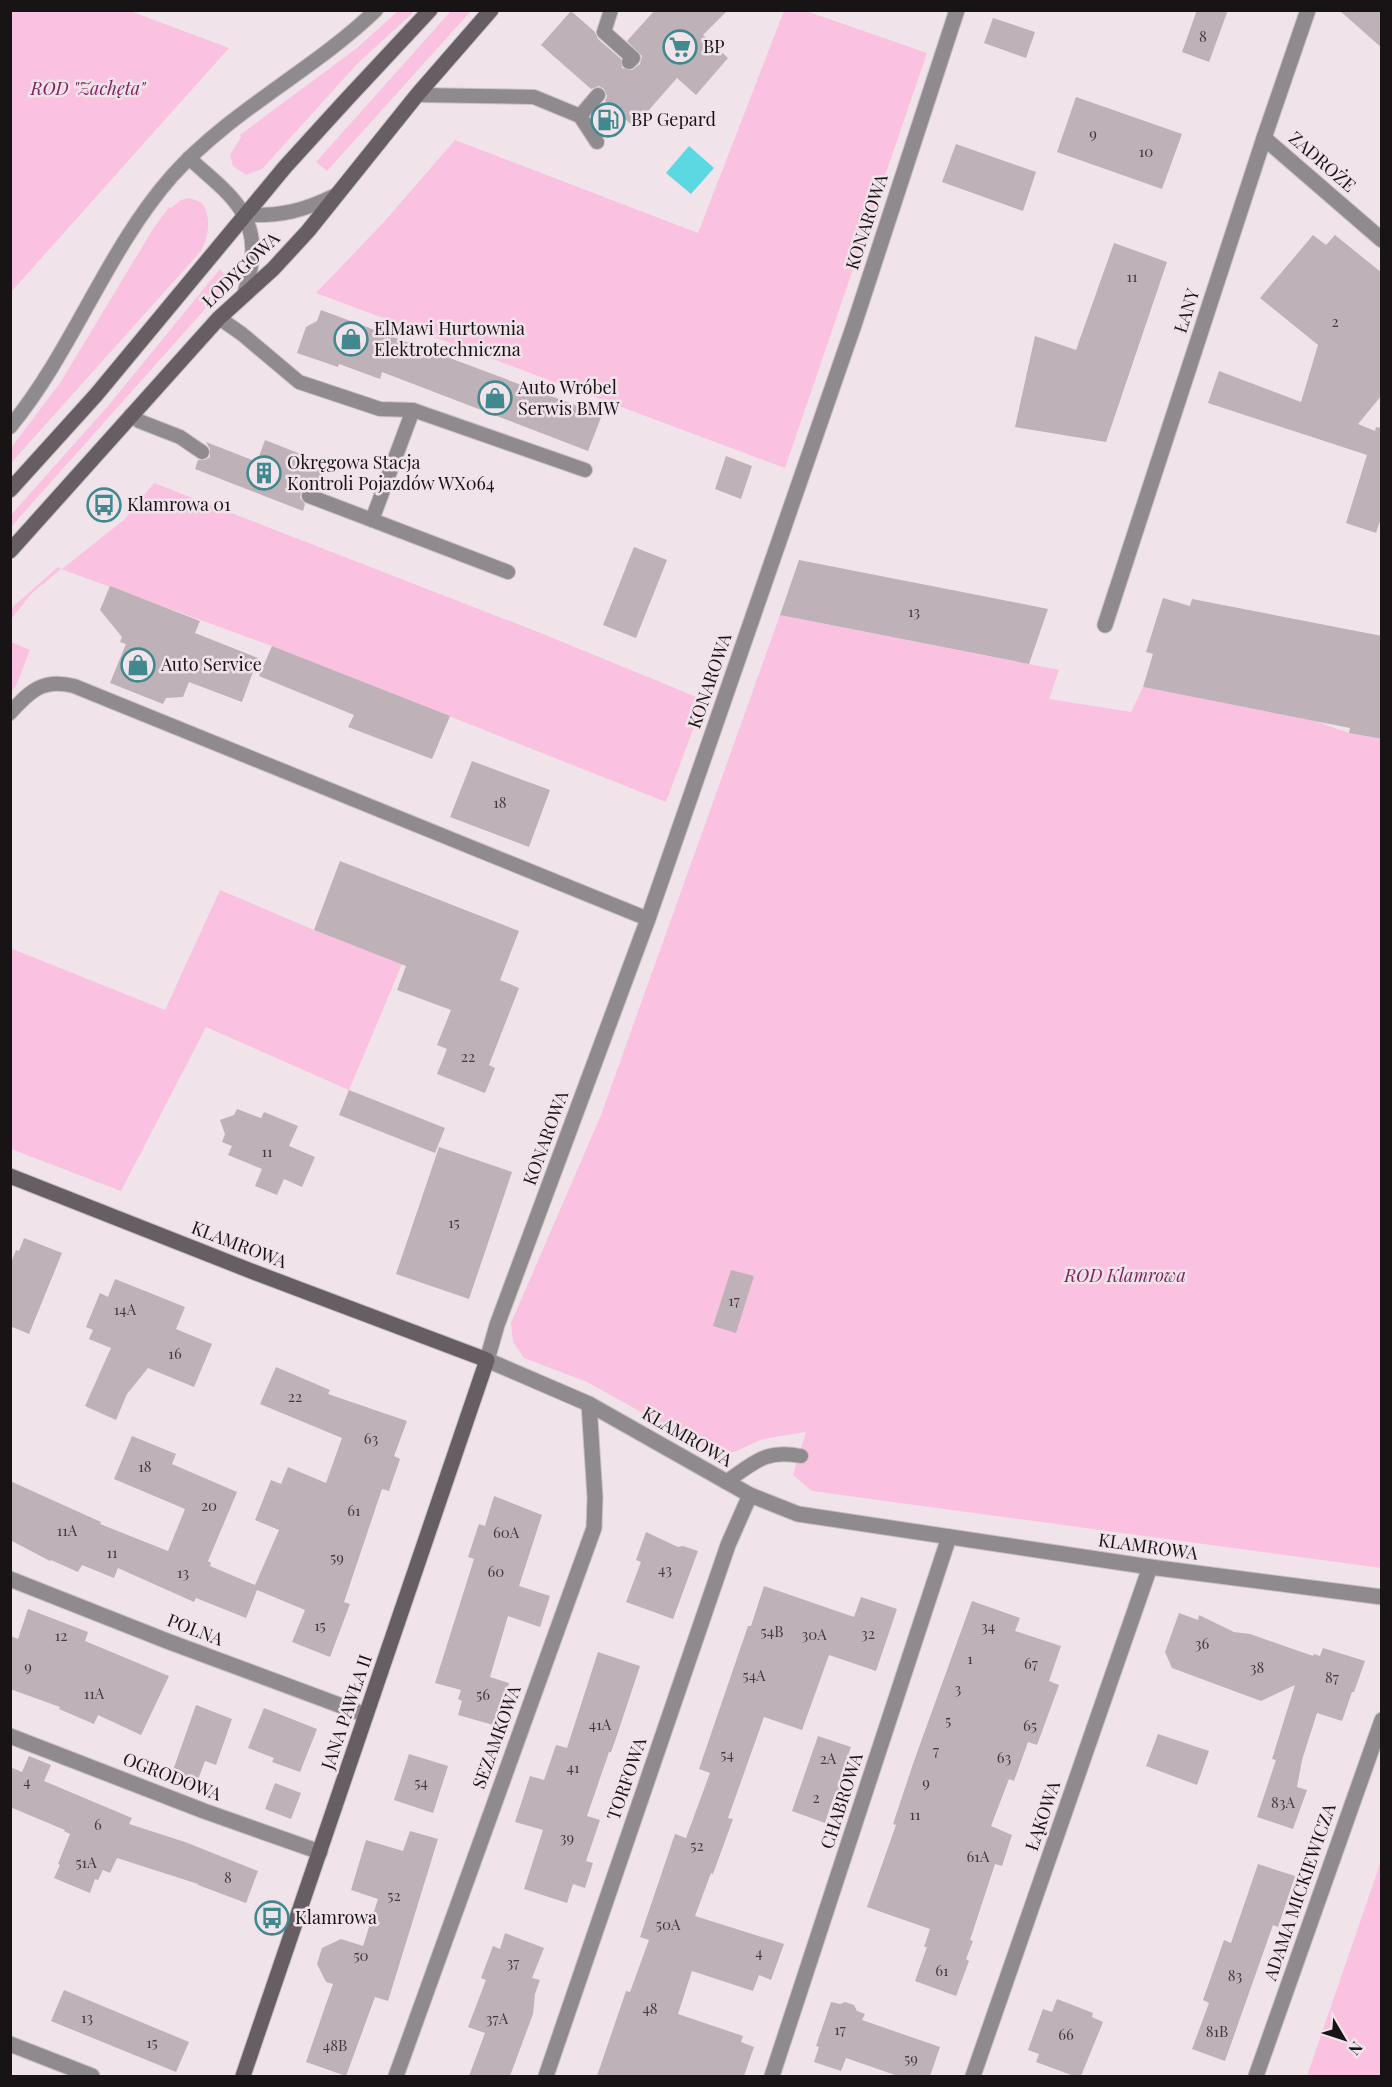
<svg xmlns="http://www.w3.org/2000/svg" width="1392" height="2087" font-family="'Playfair Display',serif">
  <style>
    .green { fill: #fac2e0 }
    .water { fill: #5cd8e3 }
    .building { fill: #beb2b8 }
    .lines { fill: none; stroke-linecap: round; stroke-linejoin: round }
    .lane-casing { stroke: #c9bec4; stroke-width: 16 }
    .street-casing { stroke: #c9bec4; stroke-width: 17 }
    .secondary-casing { stroke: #c9bec4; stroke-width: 17 }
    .lane { stroke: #8f8a8d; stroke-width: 14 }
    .street { stroke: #8f8a8d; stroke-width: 15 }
    .secondary { stroke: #665e62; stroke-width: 15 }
    .labels { text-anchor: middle; stroke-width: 5; stroke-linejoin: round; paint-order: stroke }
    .number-label { font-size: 15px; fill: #423b3e }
    .poi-label { font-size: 18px; fill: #181315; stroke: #f0e3ea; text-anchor: start }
    .park-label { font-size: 18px; font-style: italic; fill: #7f235e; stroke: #f0e3ea }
    .street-label { font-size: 18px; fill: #181315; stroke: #f0e3ea }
  </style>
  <rect width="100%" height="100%" fill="#f0e3ea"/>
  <g class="green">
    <polygon points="11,10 130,11 229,48 11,292"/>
    <polygon points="399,10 415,11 358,63 262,169 246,175 233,166 230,155 241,137 240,135 357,48"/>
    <polygon points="451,11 471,11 327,171 316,162"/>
    <polygon points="784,11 806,11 927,53 785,468 316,293 383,223 455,140 698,233"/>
    <path d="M189,198L201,202C212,215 209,236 201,251L11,463V448L60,383L153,229L169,207L171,208L181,200Z"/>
    <polygon points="220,269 230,281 11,527 11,515 108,406"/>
    <polygon points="154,483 538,632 704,700 666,802 272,646 61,569 31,594 11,619 10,610 16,604 58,567 62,569 125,519"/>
    <polygon points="780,615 1059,670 1049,699 1131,712 1143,687 1315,721 1349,733 1381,739 1381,1568 812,1491 793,1475 806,1432 763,1439 734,1452 713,1452 587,1382 524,1358 513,1342 511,1323 601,1115"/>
    <polygon points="11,642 30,650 16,686 11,692"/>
    <polygon points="220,890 314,930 402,964 349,1090 206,1027 121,1191 11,1149 10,948 165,1010"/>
    <polygon points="1381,1861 1381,2076 1307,2076"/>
  </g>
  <polygon class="water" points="689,146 714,168 691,194 666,173"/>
  <g class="building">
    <polygon points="655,10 728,10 703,35 728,58 696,95 677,78 634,127 605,101 607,96 604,89 599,86 591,89 541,45 571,11 595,32 598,39 621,59 622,68 632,70 640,64 642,56 627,41"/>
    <polygon points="1197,10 1228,10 1209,62 1182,52"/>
    <polygon points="1339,10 1382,10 1382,48"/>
    <polygon points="993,18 1035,32 1026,58 984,43"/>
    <polygon points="1076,97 1182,134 1162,189 1057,152"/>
    <polygon points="956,144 1036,172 1023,211 942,182"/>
    <polygon points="1313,235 1326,245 1335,235 1382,273 1382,395 1358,424 1375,431 1376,427 1382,428 1382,515 1376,533 1346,523 1367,455 1208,403 1219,371 1301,402 1318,345 1260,298"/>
    <polygon points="1114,243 1167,262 1106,442 1015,427 1035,336 1076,350"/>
    <polygon points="321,310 602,415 588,451 382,372 380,379 339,364 338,367 297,353 306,327 317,321"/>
    <polygon points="265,440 326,464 317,488 312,486 307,487 301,492 300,498 305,504 303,511 195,469 198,460 205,460 210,457 210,449 206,442 257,462"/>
    <polygon points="726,456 752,466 741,499 715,489"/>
    <polygon points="634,547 667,560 636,638 603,625"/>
    <polygon points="799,560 1003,600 1048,609 1029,664 780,615"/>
    <polygon points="110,586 200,621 195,633 258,658 242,702 189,682 183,697 166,698 163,704 110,683 126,644 120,642 122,637 100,610"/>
    <polygon points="1163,598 1190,606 1192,599 1382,636 1382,739 1349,733 1350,728 1143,687 1153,654 1146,652"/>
    <polygon points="272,646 450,716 432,759 348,727 354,715 259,676"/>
    <polygon points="472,761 550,790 529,847 450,817"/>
    <polygon points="340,861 519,931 500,980 519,988 489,1065 495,1068 485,1093 437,1074 447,1049 437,1045 451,1010 397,990 406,966 314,930"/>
    <polygon points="349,1090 445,1128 435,1153 339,1115"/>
    <polygon points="237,1109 261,1118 264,1112 298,1126 289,1146 315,1157 302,1187 284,1179 277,1195 255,1186 262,1169 228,1155 232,1146 222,1142 225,1134 220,1120 234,1115"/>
    <polygon points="439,1147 512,1172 469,1299 396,1274"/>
    <polygon points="24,1238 62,1253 29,1334 10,1326 10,1265 16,1250 19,1251"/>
    <polygon points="731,1270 754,1276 736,1333 713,1326"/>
    <polygon points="115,1279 185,1307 176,1329 212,1344 194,1387 148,1368 127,1394 116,1420 85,1406 111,1348 89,1339 93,1330 86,1327 100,1293 108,1297"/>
    <polygon points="276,1367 330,1390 328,1394 407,1421 394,1456 400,1459 389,1491 382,1489 344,1602 350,1604 330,1657 292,1642 305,1610 257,1590 246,1618 196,1598 194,1602 118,1568 114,1578 82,1565 78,1572 51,1560 50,1561 10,1540 10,1481 101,1522 100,1524 168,1551 185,1509 114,1479 132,1436 176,1454 172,1464 237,1492 208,1561 211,1563 210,1566 255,1585 279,1530 255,1520 271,1480 281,1484 288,1467 326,1483 342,1438 260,1404"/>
    <polygon points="494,1496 542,1515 519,1586 550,1596 540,1627 508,1616 490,1677 509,1683 497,1726 458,1715 462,1701 458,1699 461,1690 435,1683 474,1559 468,1557 479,1524 485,1526"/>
    <polygon points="646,1532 678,1547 683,1546 698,1551 673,1619 626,1602 641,1562 636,1560"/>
    <polygon points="764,1586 854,1617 861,1597 897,1609 876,1671 829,1655 802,1730 764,1717 728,1818 733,1819 713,1874 711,1873 695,1916 784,1944 771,1980 759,1975 753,1991 692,1971 678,2014 743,2036 741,2042 754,2047 744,2076 597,2076 626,1991 630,1992 649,1940 640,1937 675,1834 686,1838 710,1773 699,1769 748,1626 751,1626"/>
    <polygon points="972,1601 1020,1618 1015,1631 1061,1646 1049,1681 1059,1685 1037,1745 1028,1742 1014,1781 1009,1779 991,1826 1012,1835 1002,1866 995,1864 970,1940 973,1941 966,1959 969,1961 956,1996 915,1981 927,1947 924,1947 930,1929 867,1907 896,1825 893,1824 914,1761"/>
    <polygon points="28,1609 88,1632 85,1641 169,1676 141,1735 98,1715 94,1724 59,1709 60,1707 10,1689 11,1636 18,1639"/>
    <polygon points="1179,1613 1198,1620 1199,1615 1234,1632 1250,1634 1313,1656 1314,1654 1320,1656 1323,1648 1365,1661 1354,1692 1352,1692 1342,1721 1317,1713 1302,1760 1297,1787 1307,1790 1293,1829 1257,1817 1276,1760 1272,1759 1295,1685 1261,1701 1172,1668 1165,1652"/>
    <polygon points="598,1652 640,1666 615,1741 611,1752 609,1752 587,1816 600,1820 586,1861 593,1863 585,1888 573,1884 567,1903 524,1889 543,1830 515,1822 530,1776 544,1780 556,1745 567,1748"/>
    <polygon points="196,1705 232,1719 216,1765 205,1761 196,1785 171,1776"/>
    <polygon points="264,1708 317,1729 300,1772 272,1762 274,1758 248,1748"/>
    <polygon points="1158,1734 1209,1751 1197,1785 1146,1766"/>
    <polygon points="818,1736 851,1747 843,1770 846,1777 839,1797 833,1799 825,1823 792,1811"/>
    <polygon points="409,1754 448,1766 433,1813 394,1800"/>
    <polygon points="29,1756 51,1765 44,1781 132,1818 129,1824 185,1842 258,1871 246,1903 198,1885 198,1884 117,1858 110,1873 103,1870 98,1880 95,1879 90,1893 54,1878 60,1865 58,1864 70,1834 64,1831 65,1830 10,1807 10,1767 22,1772"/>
    <polygon points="275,1783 301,1793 291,1819 265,1809"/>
    <polygon points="410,1831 438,1839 388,2001 375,1997 346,2076 306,2062 333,1984 326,1982 317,1964 322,1948 341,1939 363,1946 378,1899 351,1890 366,1840 403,1851"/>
    <polygon points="1258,1864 1295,1876 1278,1927 1273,1925 1225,2061 1192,2049 1209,2003 1203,2000 1224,1940 1231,1943"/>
    <polygon points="505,1933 544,1948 532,1978 540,1980 535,1994 533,2014 510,2076 469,2076 485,2033 468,2027 486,1980 481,1978 493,1946 500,1949"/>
    <polygon points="64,1990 189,2042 176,2072 51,2021"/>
    <polygon points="1057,1999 1093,2013 1092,2017 1103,2022 1081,2076 1074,2076 1036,2062 1039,2054 1028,2050 1043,2009 1052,2012"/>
    <polygon points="831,2002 840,2004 845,2002 854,2005 857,2011 865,2014 862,2020 940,2047 930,2076 898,2076 846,2058 841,2071 814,2062 819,2047 816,2046"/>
  </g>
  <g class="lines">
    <defs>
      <g id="lane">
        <polyline points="611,10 604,32 633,58 629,62"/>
        <polyline points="417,95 534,97 580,116 598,95"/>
        <polyline points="580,116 597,142"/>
        <path d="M189,158C221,188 257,209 252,259C251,271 247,283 244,295"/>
        <path d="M246,215C282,216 303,211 336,195"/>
        <polyline points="219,318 242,334 299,382 380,409 413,410 585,470"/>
        <polyline points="413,410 372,520 508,572"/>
        <polyline points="131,415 139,421 180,437 202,452"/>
        <path d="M10,427C74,349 106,251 172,176C231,110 313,71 376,10"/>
        <polyline points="309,496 372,520"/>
        <path d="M10,713C30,691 43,678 74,686L648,919"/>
        <path d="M726,1482C754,1463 765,1449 801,1456"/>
      </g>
      <g id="street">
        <polyline points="957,10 854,325 648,919 497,1325 487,1360 589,1404 750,1495 798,1514 1150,1567 1382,1597"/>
        <polyline points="1264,138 1382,240"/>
        <polyline points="1105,625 1264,138 1308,10"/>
        <polyline points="10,1579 167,1641 366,1715"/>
        <polyline points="10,1736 204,1811 320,1852"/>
        <polyline points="10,2044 92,2076"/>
        <polyline points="396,2076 594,1528 595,1497 589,1404"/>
        <polyline points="546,2076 728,1545 750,1495"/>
        <polyline points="772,2076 949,1537"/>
        <polyline points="973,2076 1150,1567"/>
        <polyline points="1256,2076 1382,1720"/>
      </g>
      <g id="secondary">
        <polyline points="10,490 96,395 285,167 346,100 430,10"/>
        <polyline points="10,551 219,318 273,269 308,231 417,95 491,10"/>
        <polyline points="10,1176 251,1271 487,1360 243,2076"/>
      </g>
    </defs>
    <use href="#lane" class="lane-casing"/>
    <use href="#street" class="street-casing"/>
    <use href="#secondary" class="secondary-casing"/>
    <use href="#lane" class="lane"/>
    <use href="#street" class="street"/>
    <use href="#secondary" class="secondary"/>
  </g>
  <defs>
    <symbol id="supermarket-ring" viewBox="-11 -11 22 22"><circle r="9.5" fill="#f0e3ea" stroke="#41888f" stroke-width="1.5"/><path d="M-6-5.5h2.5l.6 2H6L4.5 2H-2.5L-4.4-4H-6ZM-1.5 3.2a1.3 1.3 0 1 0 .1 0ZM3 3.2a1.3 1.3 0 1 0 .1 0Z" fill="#41888f"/></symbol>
    <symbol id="fuel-ring" viewBox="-11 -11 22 22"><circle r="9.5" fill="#f0e3ea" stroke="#41888f" stroke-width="1.5"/><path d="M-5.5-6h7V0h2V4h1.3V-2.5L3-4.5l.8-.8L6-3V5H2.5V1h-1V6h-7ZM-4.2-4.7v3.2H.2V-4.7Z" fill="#41888f"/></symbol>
    <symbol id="shop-ring" viewBox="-11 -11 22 22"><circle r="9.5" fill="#f0e3ea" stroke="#41888f" stroke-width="1.5"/><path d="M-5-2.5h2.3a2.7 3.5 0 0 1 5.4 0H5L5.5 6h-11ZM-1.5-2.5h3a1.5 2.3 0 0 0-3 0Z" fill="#41888f"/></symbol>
    <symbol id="building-ring" viewBox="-11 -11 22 22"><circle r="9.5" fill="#f0e3ea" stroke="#41888f" stroke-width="1.5"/><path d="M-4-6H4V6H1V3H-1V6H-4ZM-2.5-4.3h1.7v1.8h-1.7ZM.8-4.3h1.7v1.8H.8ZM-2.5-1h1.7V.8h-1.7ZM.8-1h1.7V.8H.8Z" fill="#41888f"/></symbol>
    <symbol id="bus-ring" viewBox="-11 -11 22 22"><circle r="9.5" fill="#f0e3ea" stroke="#41888f" stroke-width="1.5"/><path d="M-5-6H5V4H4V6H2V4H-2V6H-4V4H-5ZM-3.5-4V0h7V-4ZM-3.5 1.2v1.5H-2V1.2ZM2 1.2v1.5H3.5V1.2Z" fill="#41888f"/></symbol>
  </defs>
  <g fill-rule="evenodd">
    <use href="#supermarket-ring" x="661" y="28" width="38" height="38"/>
    <use href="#fuel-ring" x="589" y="101" width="38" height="38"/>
    <use href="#shop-ring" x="332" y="320" width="38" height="38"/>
    <use href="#shop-ring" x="476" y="379" width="38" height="38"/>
    <use href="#building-ring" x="245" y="454" width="38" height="38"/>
    <use href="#bus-ring" x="85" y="486" width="38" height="38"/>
    <use href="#shop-ring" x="119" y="646" width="38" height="38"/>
    <use href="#bus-ring" x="253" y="1899" width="38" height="38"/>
  </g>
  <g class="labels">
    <g class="number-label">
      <text x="1203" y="42">8</text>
      <text x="1093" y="139">9</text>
      <text x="1146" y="157">10</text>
      <text x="1132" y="282">11</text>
      <text x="1335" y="327">2</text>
      <text x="914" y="617">13</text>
      <text x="500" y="808">18</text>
      <text x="468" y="1062">22</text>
      <text x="267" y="1157">11</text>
      <text x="454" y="1228">15</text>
      <text x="734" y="1306">17</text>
      <text x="125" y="1315">14A</text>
      <text x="175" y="1359">16</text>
      <text x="295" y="1402">22</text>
      <text x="371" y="1444">63</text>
      <text x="145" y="1472">18</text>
      <text x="209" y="1511">20</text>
      <text x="354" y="1516">61</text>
      <text x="67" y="1536">11A</text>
      <text x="506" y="1538">60A</text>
      <text x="112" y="1558">11</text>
      <text x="337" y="1563">59</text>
      <text x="665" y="1575">43</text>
      <text x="496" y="1577">60</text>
      <text x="183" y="1578">13</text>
      <text x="320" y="1631">15</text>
      <text x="988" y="1632">34</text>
      <text x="772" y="1637">54B</text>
      <text x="868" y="1639">32</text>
      <text x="814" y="1640">30A</text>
      <text x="61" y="1641">12</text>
      <text x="1202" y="1649">36</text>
      <text x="970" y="1664">1</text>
      <text x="1031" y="1669">67</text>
      <text x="28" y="1672">9</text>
      <text x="1257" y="1673">38</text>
      <text x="754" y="1681">54A</text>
      <text x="1332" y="1683">87</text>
      <text x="958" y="1694">3</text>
      <text x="94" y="1699">11A</text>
      <text x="483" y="1700">56</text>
      <text x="948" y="1726">5</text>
      <text x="600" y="1730">41A</text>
      <text x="1030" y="1731">65</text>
      <text x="936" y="1756">7</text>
      <text x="727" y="1760">54</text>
      <text x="1004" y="1763">63</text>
      <text x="828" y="1764">2A</text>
      <text x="573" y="1773">41</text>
      <text x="27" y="1787">4</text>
      <text x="421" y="1788">54</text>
      <text x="926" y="1788">9</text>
      <text x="816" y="1803">2</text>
      <text x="1283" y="1808">83A</text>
      <text x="915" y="1820">11</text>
      <text x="98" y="1830">6</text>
      <text x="567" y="1843">39</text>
      <text x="697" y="1851">52</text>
      <text x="978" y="1862">61A</text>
      <text x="86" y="1868">51A</text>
      <text x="228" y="1883">8</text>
      <text x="394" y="1901">52</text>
      <text x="668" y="1930">50A</text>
      <text x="759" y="1958">4</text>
      <text x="361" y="1961">50</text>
      <text x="513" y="1968">37</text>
      <text x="942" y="1976">61</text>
      <text x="1235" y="1981">83</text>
      <text x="650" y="2014">48</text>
      <text x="87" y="2023">13</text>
      <text x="497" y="2024">37A</text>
      <text x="840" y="2035">17</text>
      <text x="1217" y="2037">81B</text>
      <text x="1066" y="2040">66</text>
      <text x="152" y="2048">15</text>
      <text x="335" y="2051">48B</text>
      <text x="911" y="2064">59</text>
    </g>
    <g class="poi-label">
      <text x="703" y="53">BP</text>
      <text x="631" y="126">BP Gepard</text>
      <text x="374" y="335">ElMawi Hurtownia<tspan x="374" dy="21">Elektrotechniczna</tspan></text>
      <text x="518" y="394">Auto Wróbel<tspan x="518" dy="21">Serwis BMW</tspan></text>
      <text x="287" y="469">Okręgowa Stacja<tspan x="287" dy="21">Kontroli Pojazdów WX064</tspan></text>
      <text x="127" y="511">Klamrowa 01</text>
      <text x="161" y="671">Auto Service</text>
      <text x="295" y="1924">Klamrowa</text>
    </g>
    <g class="park-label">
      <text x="88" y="95">ROD "Zachęta"</text>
      <text x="1125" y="1282">ROD Klamrowa</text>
    </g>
    <g class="street-label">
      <text transform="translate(1322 162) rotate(41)" y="6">ZADROŻE</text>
      <text transform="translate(867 222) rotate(-72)" y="6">KONAROWA</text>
      <text transform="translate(241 270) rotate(-44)" y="6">ŁODYGOWA</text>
      <text transform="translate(1187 311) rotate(-72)" y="6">ŁANY</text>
      <text transform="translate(710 681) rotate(-71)" y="6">KONAROWA</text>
      <text transform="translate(546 1138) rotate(-70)" y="6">KONAROWA</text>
      <text transform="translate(239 1245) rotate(21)" y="6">KLAMROWA</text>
      <text transform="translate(687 1437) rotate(30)" y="6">KLAMROWA</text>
      <text transform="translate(1148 1547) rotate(8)" y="6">KLAMROWA</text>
      <text transform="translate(195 1630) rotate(21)" y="6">POLNA</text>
      <text transform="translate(347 1712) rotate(-71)" y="6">JANA PAWŁA II</text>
      <text transform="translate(497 1737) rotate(-70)" y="6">SEZAMKOWA</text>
      <text transform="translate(172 1777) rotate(21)" y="6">OGRODOWA</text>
      <text transform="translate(627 1779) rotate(-71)" y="6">TORFOWA</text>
      <text transform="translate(842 1801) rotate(-72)" y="6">CHABROWA</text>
      <text transform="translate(1043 1816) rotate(-71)" y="6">ŁĄKOWA</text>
      <text transform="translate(1300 1892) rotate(-71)" y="6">ADAMA MICKIEWICZA</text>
    </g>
  </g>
  <rect width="1392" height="2087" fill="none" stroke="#181315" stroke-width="24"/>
  <g transform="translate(1344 2039) rotate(129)" stroke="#f0e3ea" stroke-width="4.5" paint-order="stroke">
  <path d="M0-4.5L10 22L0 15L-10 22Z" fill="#181315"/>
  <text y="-9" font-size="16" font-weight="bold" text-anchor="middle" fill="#181315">N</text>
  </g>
</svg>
